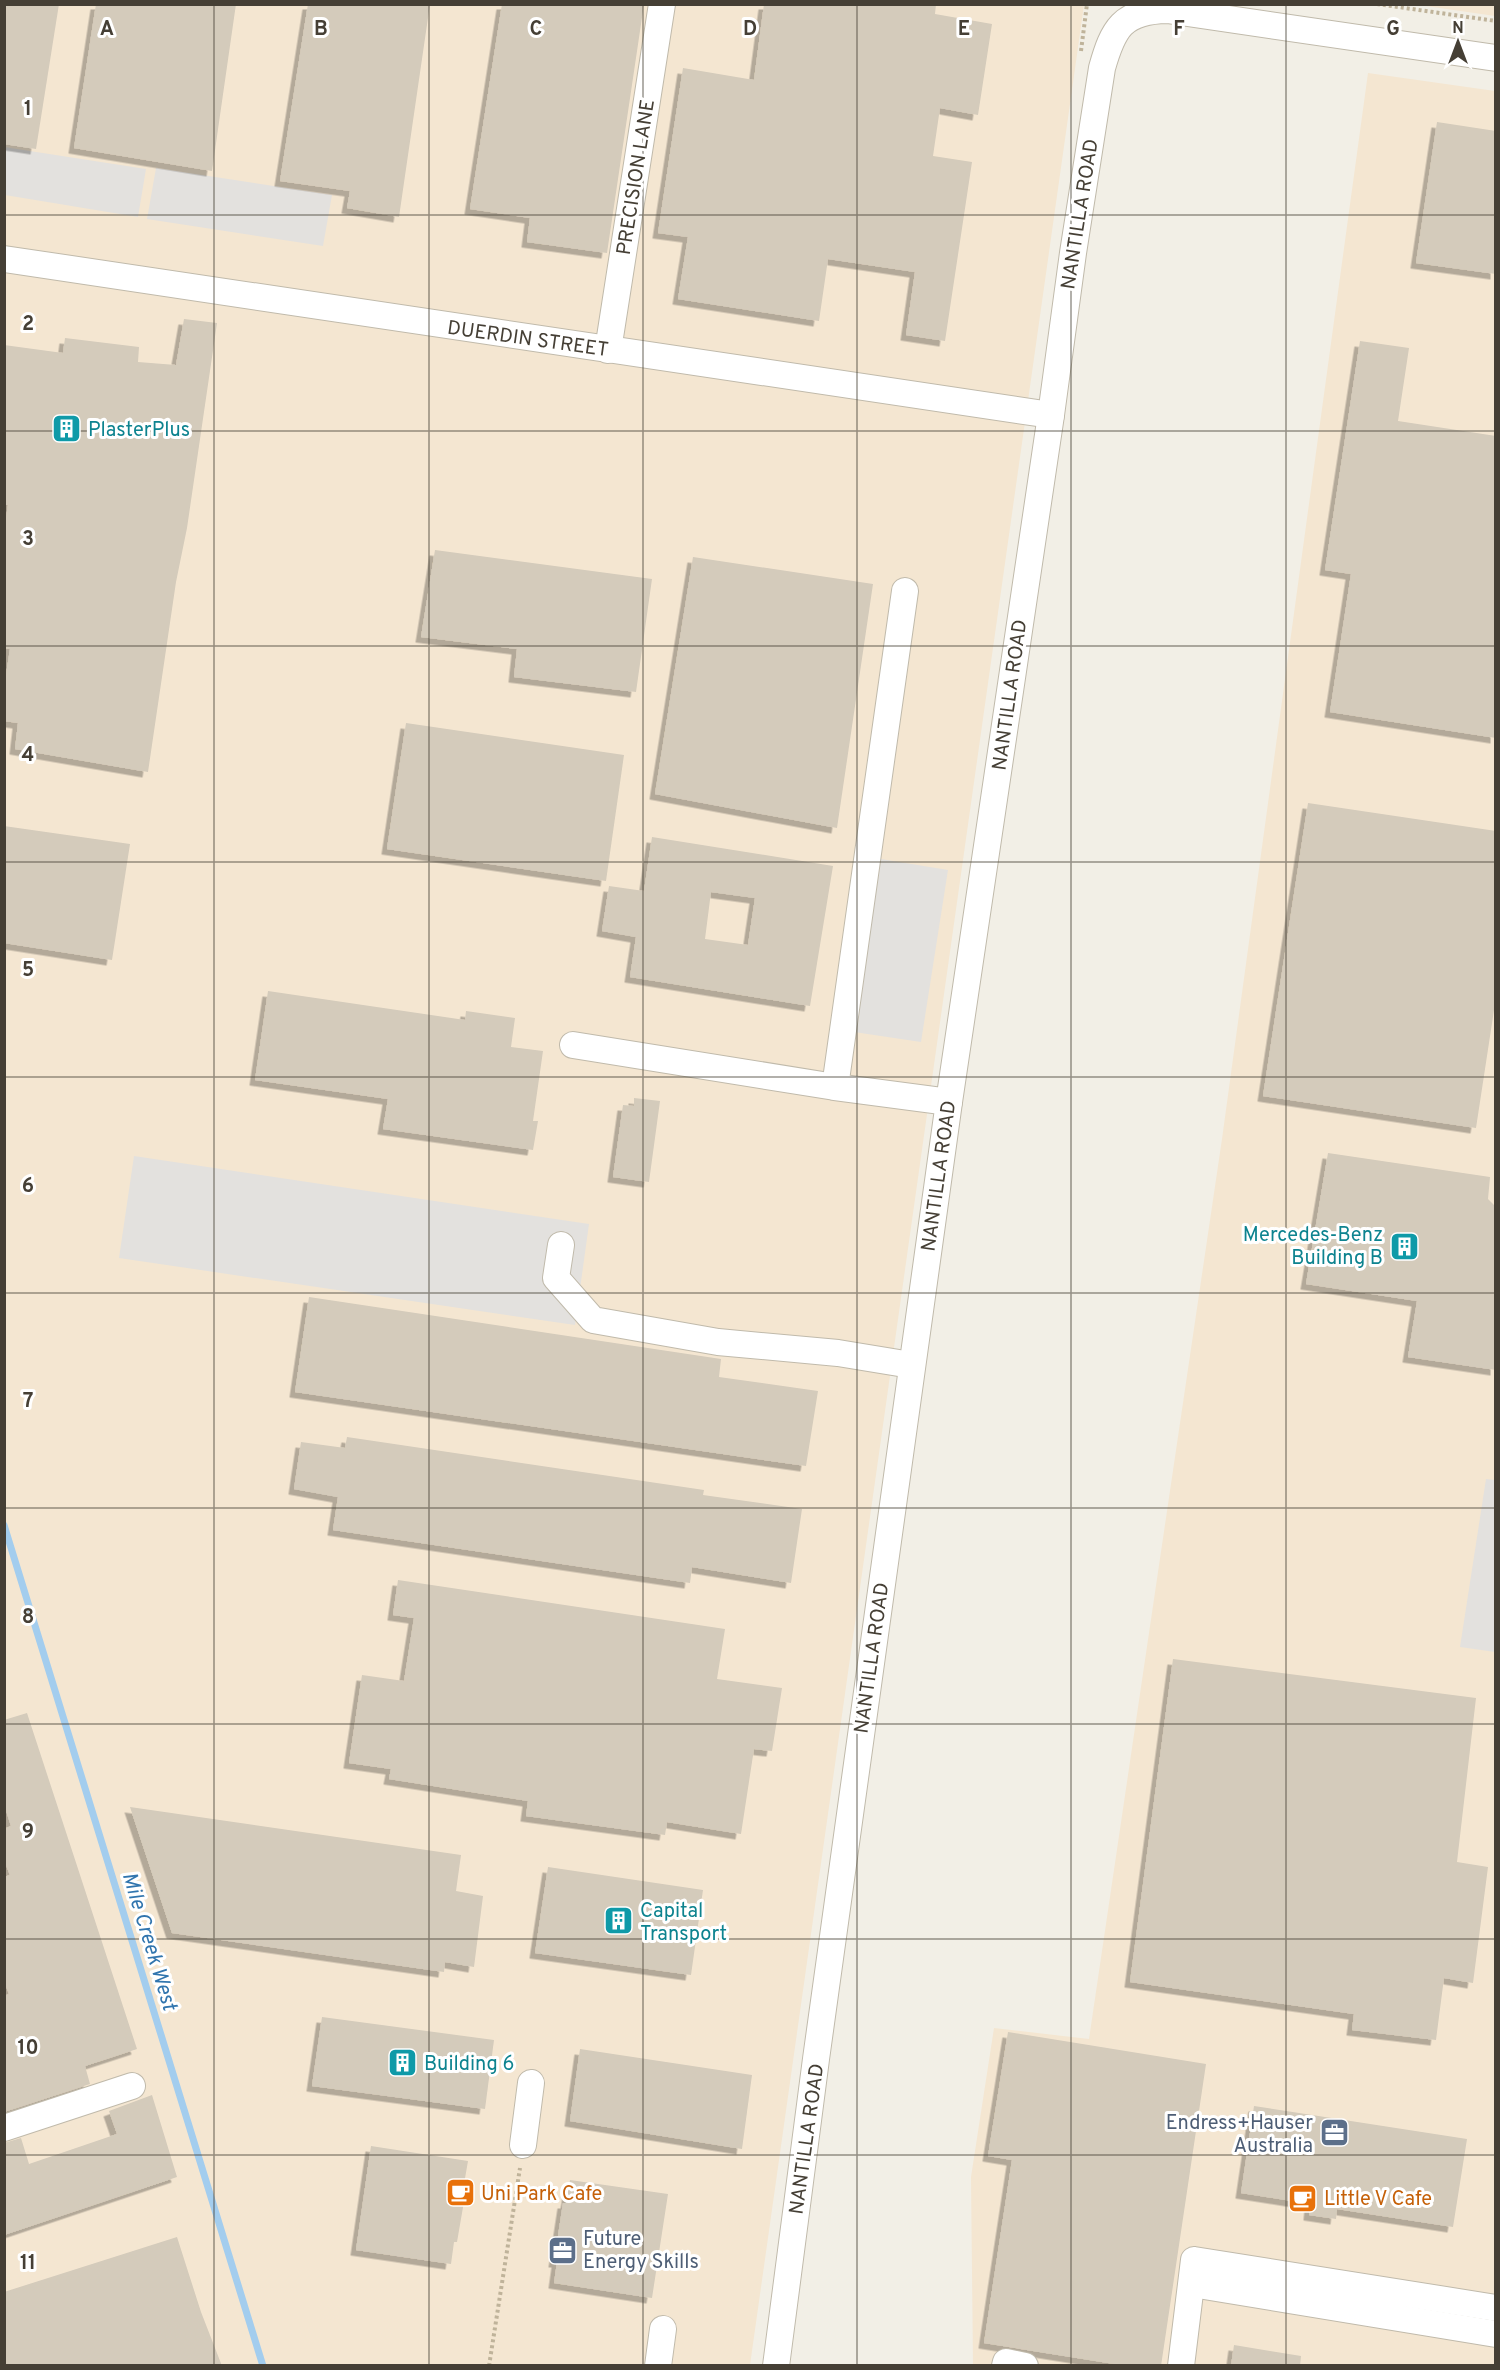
<svg xmlns="http://www.w3.org/2000/svg" width="1500" height="2370" font-family="Overpass,sans-serif">
  <style>
    .commercial { fill: #f4e6d1 }
    .parking { fill: #e3e1de }
    .lines { fill: none; stroke-linecap: round; stroke-linejoin: round }
    .stream { stroke: #a3cdee; stroke-width: 7 }
    .building { fill: #d4cbbb; fill-rule: evenodd; filter: url(#shadow) }
    .minor-casing { stroke: #c0baab; stroke-width: 28 }
    .path { stroke: #bfb39a; stroke-width: 4; stroke-dasharray: 3 3; stroke-linecap: butt }
    .minor { stroke: #fff; stroke-width: 26 }
    .grid { fill: none; stroke: #453f35; stroke-width: 1.5; stroke-opacity: 0.55 }
    .labels { text-anchor: middle; stroke-width: 6; stroke-linejoin: round; paint-order: stroke }
    .street-label { font-size: 20px; fill: #453f35; stroke: #fff }
    .culture-label { font-size: 20px; fill: #0d838f; stroke: #fff; text-anchor: start }
    .service-label { font-size: 20px; fill: #4e5e75; stroke: #fff; text-anchor: end }
    .food-label { font-size: 20px; fill: #c56008; stroke: #fff; text-anchor: start }
    .water-label { font-size: 21px; font-style: italic; fill: #3175ae; stroke: #fff }
    .grid-label { font-size: 20px; text-anchor: middle; font-weight: bold; fill: #453f35; stroke: #fff; stroke-width: 6; stroke-linejoin: round; paint-order: stroke }
  </style>
  <defs>
    <filter id="shadow"><feDropShadow dx="-5.5" dy="5.5" stdDeviation="0" flood-color="#0004"/></filter>
  </defs>
  <rect width="100%" height="100%" fill="#f2efe6"/>
  <g class="commercial">
    <polygon points="5,5 1084,5 750,2365 5,2366"/>
    <polygon points="1419,5 1495,5 1495,16"/>
    <polygon points="1368,73 1495,91 1495,2365 973,2366 971,2177 994,2028 1089,2039 1222,1139"/>
  </g>
  <g class="parking">
    <polygon points="4,147 146,169 138,217 5,195"/>
    <polygon points="156,168 332,195 323,246 147,219"/>
    <polygon points="881,859 948,870 921,1042 854,1032"/>
    <polygon points="134,1156 589,1224 575,1325 119,1258"/>
    <polygon points="1486,1479 1495,1480 1495,1652 1460,1647"/>
  </g>
  <g class="lines">
    <polyline class="stream" points="4,1525 263,2366"/>
  </g>
  <g class="building">
    <polygon points="4,4 59,4 36,149 4,144"/>
    <polygon points="96,4 236,4 212,171 74,148"/>
    <polygon points="308,4 430,4 399,217 347,208 350,191 280,181"/>
    <polygon points="502,4 644,4 607,253 527,242 530,218 470,209"/>
    <polygon points="764,4 936,4 935,14 992,24 978,115 940,108 933,156 972,162 945,341 906,335 915,272 828,259 819,321 678,299 688,237 658,233 683,68 754,80"/>
    <polygon points="1437,122 1496,131 1496,274 1416,263"/>
    <polygon points="184,319 217,323 187,528 176,582 148,772 15,749 18,723 4,721 4,688 10,649 4,648 4,531 8,505 4,505 4,345 63,353 65,338 139,347 138,362 176,365"/>
    <polygon points="1360,341 1409,348 1398,421 1496,436 1496,738 1330,712 1351,574 1325,570"/>
    <polygon points="435,550 652,579 636,692 514,677 517,649 421,637"/>
    <polygon points="693,557 873,584 837,828 655,794"/>
    <polygon points="406,723 624,755 606,881 387,849"/>
    <polygon points="1308,803 1496,831 1496,997 1476,1128 1263,1096"/>
    <polygon points="4,826 130,844 112,960 4,943"/>
    <path d="M652,837L833,866L810,1006L630,977L636,937L602,931L609,886L644,891ZM711,892L755,898L748,945L705,939Z"/>
    <polygon points="268,991 465,1020 466,1011 515,1018 511,1047 543,1051 533,1121 538,1121 533,1150 383,1129 388,1099 255,1080"/>
    <polygon points="634,1098 660,1101 649,1182 613,1177 623,1105 634,1106"/>
    <polygon points="1328,1153 1490,1177 1488,1199 1496,1207 1496,1370 1408,1357 1417,1301 1306,1284"/>
    <polygon points="309,1297 721,1359 719,1377 818,1391 806,1466 295,1392"/>
    <polygon points="347,1437 704,1490 703,1495 802,1509 791,1583 692,1567 690,1583 333,1530 338,1497 294,1489 301,1442 345,1448"/>
    <polygon points="398,1580 725,1629 717,1679 782,1688 772,1751 754,1749 741,1834 667,1822 665,1835 526,1816 528,1801 389,1779 391,1769 349,1763 362,1675 404,1681 414,1618 393,1615"/>
    <polygon points="1173,1659 1476,1698 1457,1862 1488,1867 1473,1983 1444,1978 1436,2040 1352,2030 1354,2014 1130,1982"/>
    <polygon points="27,1713 137,2049 85,2066 90,2084 4,2112 4,1996 9,1994 4,1981 4,1877 10,1875 4,1860 4,1829 11,1826 4,1804 4,1720"/>
    <polygon points="130,1807 461,1855 456,1891 483,1896 474,1967 445,1962 444,1972 172,1933"/>
    <polygon points="548,1867 703,1890 691,1975 535,1953"/>
    <polygon points="322,2017 494,2040 485,2109 312,2086"/>
    <polygon points="1008,2032 1206,2064 1161,2366 1127,2366 984,2343 1012,2160 988,2156"/>
    <polygon points="580,2049 752,2075 742,2149 570,2121"/>
    <polygon points="152,2095 177,2177 4,2235 4,2143 21,2138 29,2164 117,2134 109,2111"/>
    <polygon points="1254,2106 1467,2139 1453,2227 1337,2209 1336,2219 1309,2215 1310,2204 1241,2193"/>
    <polygon points="371,2146 468,2161 464,2184 467,2184 457,2242 454,2242 451,2264 356,2250"/>
    <polygon points="570,2180 668,2194 652,2298 554,2283 557,2262 554,2262 563,2203 566,2203"/>
    <polygon points="177,2237 201,2312 222,2366 4,2366 4,2292"/>
    <polygon points="1234,2345 1301,2356 1300,2366 1231,2366"/>
  </g>
  <g class="lines">
    <defs>
      <g id="minor">
        <polyline points="4,259 1051,415"/>
        <polyline points="608,350 662,4"/>
        <polyline points="573,1045 835,1087 949,1102"/>
        <polyline points="835,1087 905,591"/>
        <polyline points="561,1245 556,1278 593,1320 718,1342 838,1353 911,1365"/>
        <polyline points="4,2128 132,2086"/>
        <polyline points="523,2145 531,2083"/>
        <polyline points="1192,2284 1496,2334"/>
        <polyline points="658,2366 663,2329"/>
        <path d="M776,2366L816,2059L949,1102L1051,415L1073,253L1102,68C1113,29 1122,11 1167,10L1496,58"/>
        <polyline points="1005,2366 1006,2362 1025,2366"/>
        <polyline points="1181,2366 1194,2260 1496,2308"/>
      </g>
    </defs>
    <use href="#minor" class="minor-casing"/>
    <g class="path">
      <polyline points="1377,4 1496,21"/>
      <polyline points="1081,51 1087,4"/>
      <polyline points="489,2366 520,2168"/>
    </g>
    <use href="#minor" class="minor"/>
  </g>
  <path class="grid" d="M214,4V2366M429,4V2366M643,4V2366M857,4V2366M1071,4V2366M1286,4V2366M4,215H1496M4,431H1496M4,646H1496M4,862H1496M4,1077H1496M4,1293H1496M4,1508H1496M4,1724H1496M4,1939H1496M4,2155H1496"/>
  <defs>
    <symbol id="building-square" viewBox="-11 -11 22 22"><rect x="-9" y="-9" width="18" height="18" rx="4" fill="#0f9aa8" stroke="#fff"/><path d="M-4-6H4V6H1V3H-1V6H-4ZM-2.5-4.3h1.7v1.8h-1.7ZM.8-4.3h1.7v1.8H.8ZM-2.5-1h1.7V.8h-1.7ZM.8-1h1.7V.8H.8Z" fill="#fff"/></symbol>
    <symbol id="office-square" viewBox="-11 -11 22 22"><rect x="-9" y="-9" width="18" height="18" rx="4" fill="#5c6f8a" stroke="#fff"/><path d="M-6-3h4V-5.5h4V-3h4V5H-6ZM-1-4.5V-3h2v-1.5ZM-6 0V1H6V0Z" fill="#fff"/></symbol>
    <symbol id="cafe-square" viewBox="-11 -11 22 22"><rect x="-9" y="-9" width="18" height="18" rx="4" fill="#e8710a" stroke="#fff"/><path d="M-5.5-4.5H6V0H3Q3 3.5 0 3.5H-2.5Q-5.5 3.5-5.5 0ZM3-3.2v2h1.7v-2ZM-6 4.5H4V6H-6Z" fill="#fff"/></symbol>
  </defs>
  <g fill-rule="evenodd">
    <use href="#building-square" x="50" y="412" width="33" height="33"/>
    <use href="#building-square" x="1388" y="1230" width="33" height="33"/>
    <use href="#building-square" x="602" y="1904" width="33" height="33"/>
    <use href="#building-square" x="386" y="2046" width="33" height="33"/>
    <use href="#office-square" x="1318" y="2116" width="33" height="33"/>
    <use href="#cafe-square" x="444" y="2176" width="33" height="33"/>
    <use href="#cafe-square" x="1286" y="2182" width="33" height="33"/>
    <use href="#office-square" x="546" y="2234" width="33" height="33"/>
  </g>
  <g class="labels">
    <g class="street-label">
      <text transform="translate(635 177) rotate(-81)" y="7">PRECISION LANE</text>
      <text transform="translate(1079 214) rotate(-81)" y="7">NANTILLA ROAD</text>
      <text transform="translate(528 338) rotate(8)" y="7">DUERDIN STREET</text>
      <text transform="translate(1009 695) rotate(-82)" y="7">NANTILLA ROAD</text>
      <text transform="translate(938 1176) rotate(-82)" y="7">NANTILLA ROAD</text>
      <text transform="translate(871 1658) rotate(-82)" y="7">NANTILLA ROAD</text>
      <text transform="translate(806 2139) rotate(-82)" y="7">NANTILLA ROAD</text>
    </g>
    <g class="culture-label">
      <text x="88" y="436">PlasterPlus</text>
      <text x="1383" y="1241" text-anchor="end">Mercedes-Benz<tspan x="1383" dy="23">Building B</tspan></text>
      <text x="640" y="1917">Capital<tspan x="640" dy="23">Transport</tspan></text>
      <text x="424" y="2070">Building 6</text>
    </g>
    <g class="service-label">
      <text x="1313" y="2129">Endress+Hauser<tspan x="1313" dy="23">Australia</tspan></text>
      <text x="583" y="2245" text-anchor="start">Future<tspan x="583" dy="23">Energy Skills</tspan></text>
    </g>
    <g class="food-label">
      <text x="481" y="2200">Uni Park Cafe</text>
      <text x="1324" y="2205">Little V Cafe</text>
    </g>
    <g class="water-label">
      <text transform="translate(150 1941) rotate(73)" y="7">Mile Creek West</text>
    </g>
  </g>
  <g class="grid-label">
    <text x="107" y="35">A</text>
    <text x="321" y="35">B</text>
    <text x="536" y="35">C</text>
    <text x="750" y="35">D</text>
    <text x="964" y="35">E</text>
    <text x="1179" y="35">F</text>
    <text x="1393" y="35">G</text>
    <text x="28" y="115">1</text>
    <text x="28" y="330">2</text>
    <text x="28" y="545">3</text>
    <text x="28" y="761">4</text>
    <text x="28" y="976">5</text>
    <text x="28" y="1192">6</text>
    <text x="28" y="1407">7</text>
    <text x="28" y="1623">8</text>
    <text x="28" y="1838">9</text>
    <text x="28" y="2054">10</text>
    <text x="28" y="2269">11</text>
  </g>
  <rect width="1500" height="2370" fill="none" stroke="#453f35" stroke-width="12"/>
  <g transform="translate(1458 42)" stroke="#ffffff" stroke-width="4.5" paint-order="stroke">
  <path d="M0-4.5L10 22L0 15L-10 22Z" fill="#453f35"/>
  <text y="-9" font-size="16" font-weight="bold" text-anchor="middle" fill="#453f35">N</text>
  </g>
</svg>
